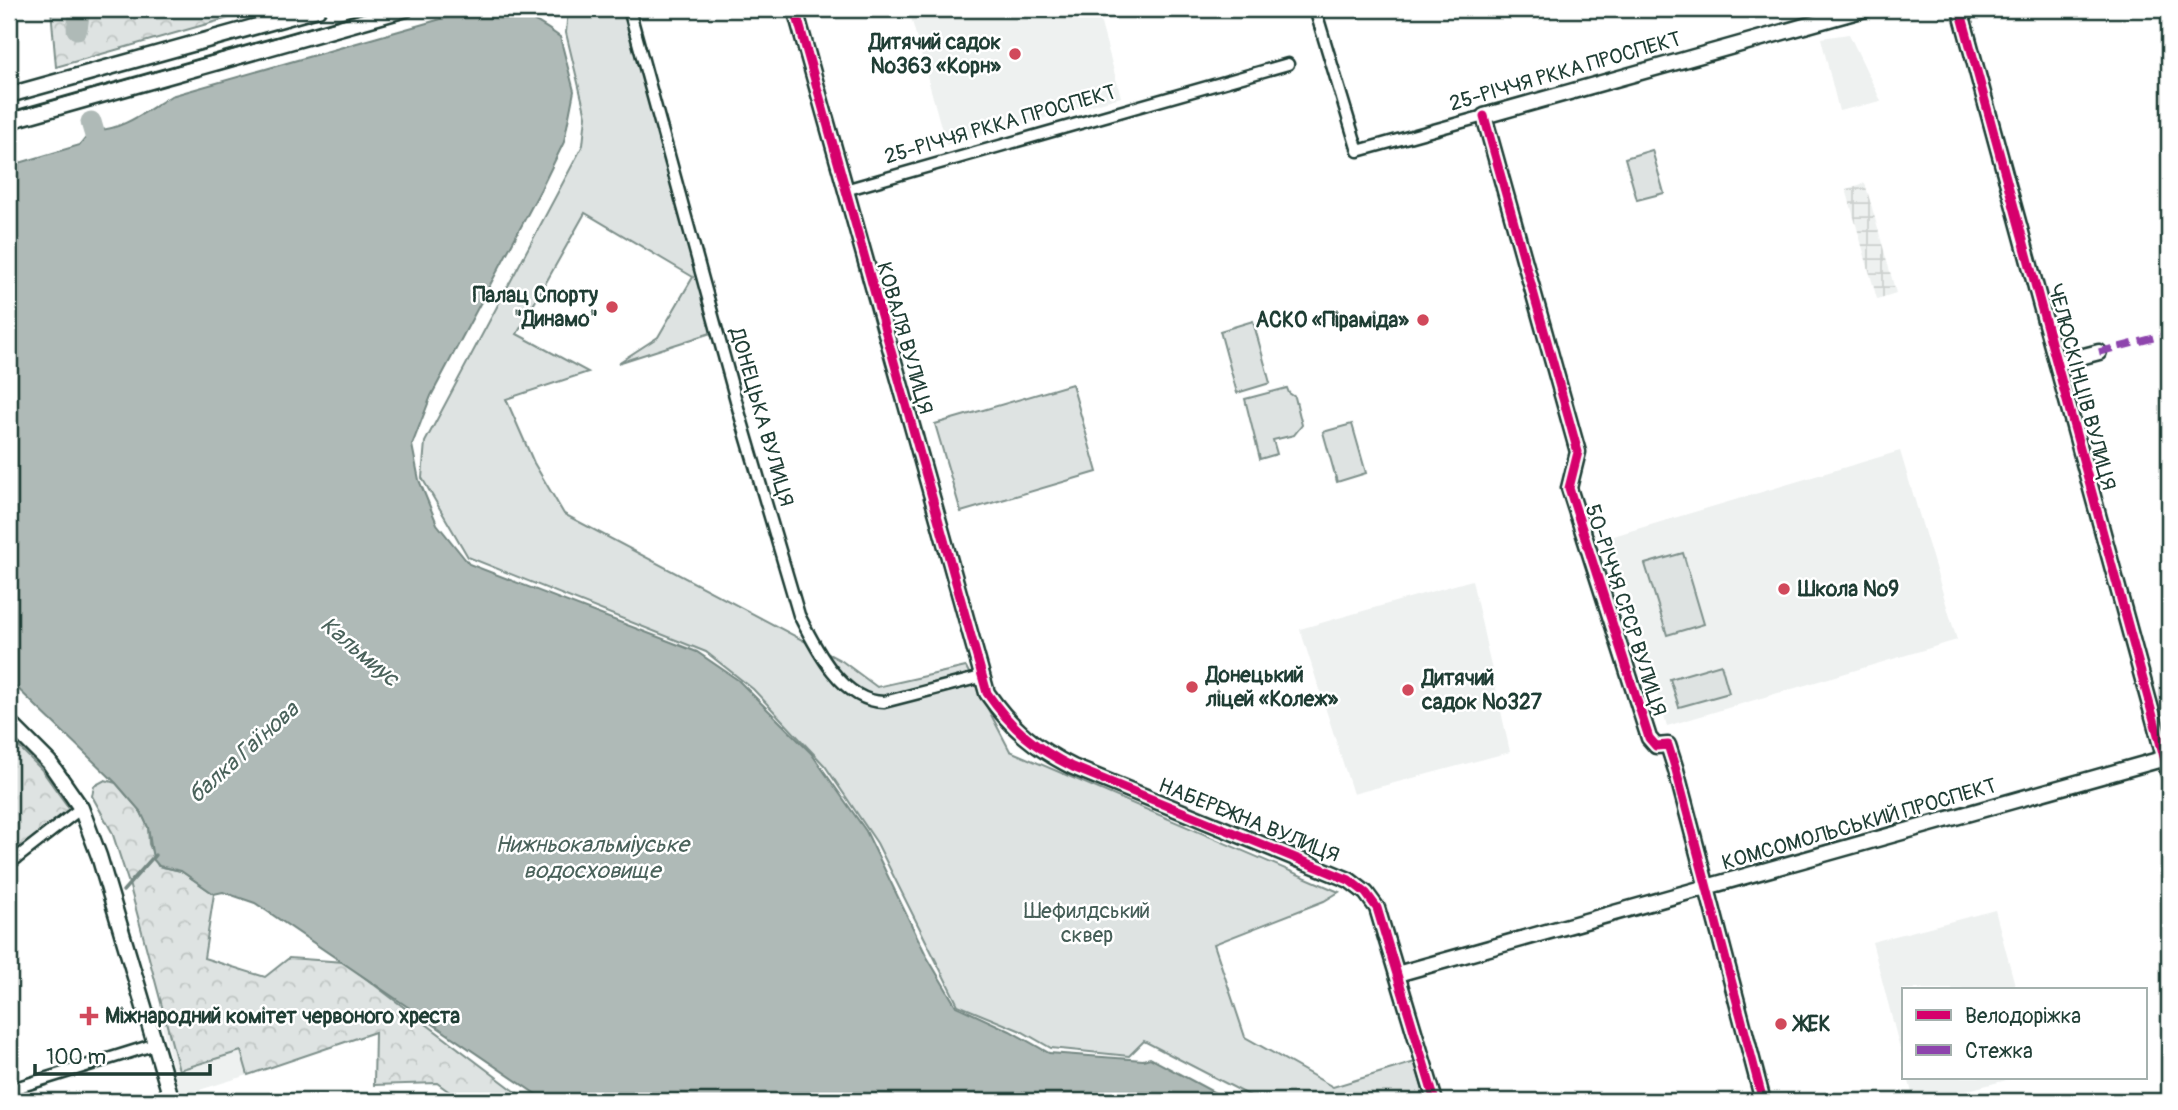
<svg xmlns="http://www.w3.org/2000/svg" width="2178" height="1110" font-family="Pangolin,sans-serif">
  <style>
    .built { fill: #eef1f0 }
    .industrial { fill: url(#industrial-grid) }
    .forest { fill: url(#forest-crowns); stroke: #7e908b; stroke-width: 2 }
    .park { fill: #dee3e2; stroke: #7e908b; stroke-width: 2 }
    .water { fill: #afbab7; stroke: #758883; stroke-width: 2 }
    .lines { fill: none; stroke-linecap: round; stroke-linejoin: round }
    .stream { stroke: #758883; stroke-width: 3.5 }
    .river { stroke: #afbab7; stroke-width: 21 }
    .street-casing { stroke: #1f3d34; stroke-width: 15 }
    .secondary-casing { stroke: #1f3d34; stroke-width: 19 }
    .street { stroke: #fff; stroke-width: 10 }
    .secondary { stroke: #fff; stroke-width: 14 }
    .tram { stroke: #1f3d34; stroke-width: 2 }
    .quiet { stroke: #8e44ad; stroke-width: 7; stroke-dasharray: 14 7; stroke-linecap: butt }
    .cycleway-casing { stroke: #fff; stroke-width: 13 }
    .cycleway { stroke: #d6006c; stroke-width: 9 }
    .poi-dot { fill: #d1495b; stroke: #fff; stroke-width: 2.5 }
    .labels { text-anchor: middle; stroke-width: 5; stroke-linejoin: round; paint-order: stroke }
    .poi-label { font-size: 21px; font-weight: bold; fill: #1f3d34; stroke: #fff; text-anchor: start }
    .street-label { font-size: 21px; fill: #1f3d34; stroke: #fff }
    .park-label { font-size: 21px; fill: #455e57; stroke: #fff }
    .water-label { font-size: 23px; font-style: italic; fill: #4a625b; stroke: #fff }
  </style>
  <defs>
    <pattern id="industrial-grid" width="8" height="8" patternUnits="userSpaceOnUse" patternTransform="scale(1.75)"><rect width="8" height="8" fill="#eef1f0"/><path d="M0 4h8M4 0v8" fill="none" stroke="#ccd0ce"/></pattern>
    <pattern id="forest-crowns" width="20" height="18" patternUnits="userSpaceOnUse" patternTransform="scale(1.75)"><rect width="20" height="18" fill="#dee3e2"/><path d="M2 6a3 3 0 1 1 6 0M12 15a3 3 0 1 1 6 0" fill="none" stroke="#bec4c2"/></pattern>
  </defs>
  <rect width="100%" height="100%" fill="#fff"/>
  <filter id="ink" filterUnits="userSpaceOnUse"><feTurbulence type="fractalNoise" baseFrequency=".0143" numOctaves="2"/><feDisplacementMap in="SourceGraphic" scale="14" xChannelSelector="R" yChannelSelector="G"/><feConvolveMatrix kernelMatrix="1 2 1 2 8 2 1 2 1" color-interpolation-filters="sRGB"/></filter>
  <g filter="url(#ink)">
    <g class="built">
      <polygon points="914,9 1097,9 1121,97 946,145 909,10"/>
      <polygon points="1849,34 1881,101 1839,111 1821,38"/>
      <polygon points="1900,451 1957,640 1667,726 1610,537"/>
      <polygon points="1472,580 1510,752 1353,794 1300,629"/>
      <polygon points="1995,910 2016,989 1903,989 1903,1060 1872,942"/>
      <polygon points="250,987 280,1065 180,1096 159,1013"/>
      <polygon points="1908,1077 2018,1077 1926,1101 1914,1101"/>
    </g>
    <polygon class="industrial" points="1865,183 1896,293 1877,299 1846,189"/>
    <g class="forest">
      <polygon points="51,9 260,9 56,67"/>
      <polygon points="9,737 41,769 71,811 15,855 9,839"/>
      <polygon points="105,780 116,783 141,812 148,827 149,844 158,866 181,871 214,894 204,958 265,977 289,958 344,962 528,1101 462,1101 437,1083 374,1085 375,1032 248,1075 241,1051 179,1070 130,887 112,832 92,796 94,786"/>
    </g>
    <g class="park">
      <polygon points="568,9 623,9 714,332 618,363 658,337 693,277 585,213 517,334 588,372 506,399 534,463 564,514 842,661 877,687 966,667 1010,751 1339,892 1324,901 1214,944 1245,1037 1333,1087 1415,1062 1426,1101 1260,1101 1144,1041 1129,1056 1051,1048 1021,1031 958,1005 877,843 825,766 753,689 706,652 468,557 422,478 425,442 583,145 586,116 566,33"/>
      <polygon points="1652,150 1664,193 1637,200 1625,158"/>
      <polygon points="1253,321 1270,383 1237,393 1220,331"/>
      <polygon points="1072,384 1097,472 961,512 935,424"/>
      <polygon points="1287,388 1289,393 1295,397 1302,425 1294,435 1273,440 1277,454 1260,459 1245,399"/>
      <polygon points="1352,424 1366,473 1337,482 1323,432"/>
      <polygon points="1683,553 1704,624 1667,635 1645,564"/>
      <polygon points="1721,664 1729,693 1679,707 1670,679"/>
    </g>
    <path class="water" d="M476,9C514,9 530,15 560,37L574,91L564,142L541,189L431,396L412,445L419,480L437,524L469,564L697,652L738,680L811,753L866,831L927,957L956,1006L1010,1031L1049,1053L1143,1060L1150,1058L1230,1101H546L255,903L223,892L214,894L181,871L159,866L153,859L148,827L141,812L116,783L9,680V166L80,145L92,130C119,133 149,109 171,96Z"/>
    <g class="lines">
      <polyline class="stream" points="123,891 155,855"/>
      <g class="river">
        <polyline points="77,29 80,9"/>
        <polyline points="91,122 101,156"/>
      </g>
      <defs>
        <g id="street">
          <path d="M629,9L740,415L799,615C815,647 842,702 884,702L981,677"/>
          <polyline points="1315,9 1358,151 1484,116"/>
          <polyline points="845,190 1288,64"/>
          <polyline points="9,864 81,808"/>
          <polyline points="9,1090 156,1044"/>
        </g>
        <g id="secondary">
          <path d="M795,9L987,693C1012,729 1035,748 1073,767L1349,880L1366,893L1377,908L1435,1101"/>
          <polyline points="1960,9 2169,775"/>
          <polyline points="9,95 318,9"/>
          <polyline points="9,121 406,9"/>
          <polyline points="2057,363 2099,352"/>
          <polyline points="9,722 49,762 81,808 99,856 172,1101"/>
          <polyline points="1397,974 2169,757"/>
          <polyline points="1763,1101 1676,770 1668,745 1656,746 1649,738 1569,488 1578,452 1484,116 1865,9"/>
        </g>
      </defs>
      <use href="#street" class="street-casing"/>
      <use href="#secondary" class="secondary-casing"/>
      <use href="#street" class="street"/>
      <use href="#secondary" class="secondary"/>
      <polyline class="tram" points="9,113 377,9"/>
      <polyline class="quiet" points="2099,352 2169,334"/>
      <defs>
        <g id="cycleway">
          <path d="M795,9L987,693C1012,729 1035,748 1073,767L1349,880L1366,893L1377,908L1435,1101"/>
          <polyline points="1960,9 2169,775"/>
          <polyline points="1484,116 1578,452 1569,488 1649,738 1656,746 1668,745 1676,770 1763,1101"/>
        </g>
      </defs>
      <use href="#cycleway" class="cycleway-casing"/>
      <use href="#cycleway" class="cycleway"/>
    </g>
  </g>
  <g class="poi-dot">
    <circle cx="1015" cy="54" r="7"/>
    <circle cx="612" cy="307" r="7"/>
    <circle cx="1423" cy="320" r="7"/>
    <circle cx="1784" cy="589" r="7"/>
    <circle cx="1192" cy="687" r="7"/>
    <circle cx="1408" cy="690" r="7"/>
    <path d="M85.5 1005.5h7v7h7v7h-7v7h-7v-7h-7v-7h7z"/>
    <circle cx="1781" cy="1024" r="7"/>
  </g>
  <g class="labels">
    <g class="poi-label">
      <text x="1001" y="49" text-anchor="end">Дитячий садок<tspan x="1001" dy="24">№363 «Корн»</tspan></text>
      <text x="598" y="302" text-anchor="end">Палац Спорту<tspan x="598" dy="24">"Динамо"</tspan></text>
      <text x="1409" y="327" text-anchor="end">АСКО «Піраміда»</text>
      <text x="1798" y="596">Школа №9</text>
      <text x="1206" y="682">Донецький<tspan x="1206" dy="24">ліцей «Колеж»</tspan></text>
      <text x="1422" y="685">Дитячий<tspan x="1422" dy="24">садок №327</tspan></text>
      <text x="105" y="1023">Міжнародний комітет червоного хреста</text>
      <text x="1795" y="1031">ЖЕК</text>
    </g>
    <g class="street-label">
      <text transform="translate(1565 71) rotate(-16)" y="7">25-РІЧЧЯ РККА ПРОСПЕКТ</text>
      <text transform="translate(1000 124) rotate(-16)" y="7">25-РІЧЧЯ РККА ПРОСПЕКТ</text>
      <text transform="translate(905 338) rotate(74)" y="7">КОВАЛЯ ВУЛИЦЯ</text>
      <text transform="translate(2082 387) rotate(75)" y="7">ЧЕЛЮСКІНЦІВ ВУЛИЦЯ</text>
      <text transform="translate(762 417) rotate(74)" y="7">ДОНЕЦЬКА ВУЛИЦЯ</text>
      <text transform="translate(1626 610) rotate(72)" y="7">50-РІЧЧЯ СРСР ВУЛИЦЯ</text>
      <text transform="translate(1249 820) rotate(22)" y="7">НАБЕРЕЖНА ВУЛИЦЯ</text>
      <text transform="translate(1859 824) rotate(-16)" y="7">КОМСОМОЛЬСЬКИЙ ПРОСПЕКТ</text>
    </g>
    <g class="park-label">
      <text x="1087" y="918">Шефилдський<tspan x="1087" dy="24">сквер</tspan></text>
    </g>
    <g class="water-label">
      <text transform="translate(360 651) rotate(40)" y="8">Кальмиус</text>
      <text transform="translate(243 752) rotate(-42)" y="8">балка Гаїнова</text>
      <text x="592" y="852">Нижньокальміуське<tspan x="592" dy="26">водосховище</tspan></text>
    </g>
  </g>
  <rect width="2178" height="1110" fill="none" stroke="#fff" stroke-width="35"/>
  <rect x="18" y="18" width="2143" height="1075" fill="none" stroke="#1f3d34" stroke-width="2.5" filter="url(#ink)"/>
  <rect x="1902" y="988" width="245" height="91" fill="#ffffff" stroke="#a5b1ae" stroke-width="2"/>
  <rect x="1916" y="1010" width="35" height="10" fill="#d6006c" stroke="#a5b1ae" stroke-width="2"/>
  <text x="1965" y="1023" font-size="21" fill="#1f3d34">Велодоріжка</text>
  <rect x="1916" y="1045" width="35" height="10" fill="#8e44ad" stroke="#a5b1ae" stroke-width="2"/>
  <text x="1965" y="1058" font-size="21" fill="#1f3d34">Стежка</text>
  <path d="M35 1064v10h175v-10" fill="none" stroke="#1f3d34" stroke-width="3.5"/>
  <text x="46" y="1064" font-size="21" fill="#1f3d34" stroke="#ffffff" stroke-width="5" paint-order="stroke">100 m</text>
</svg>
